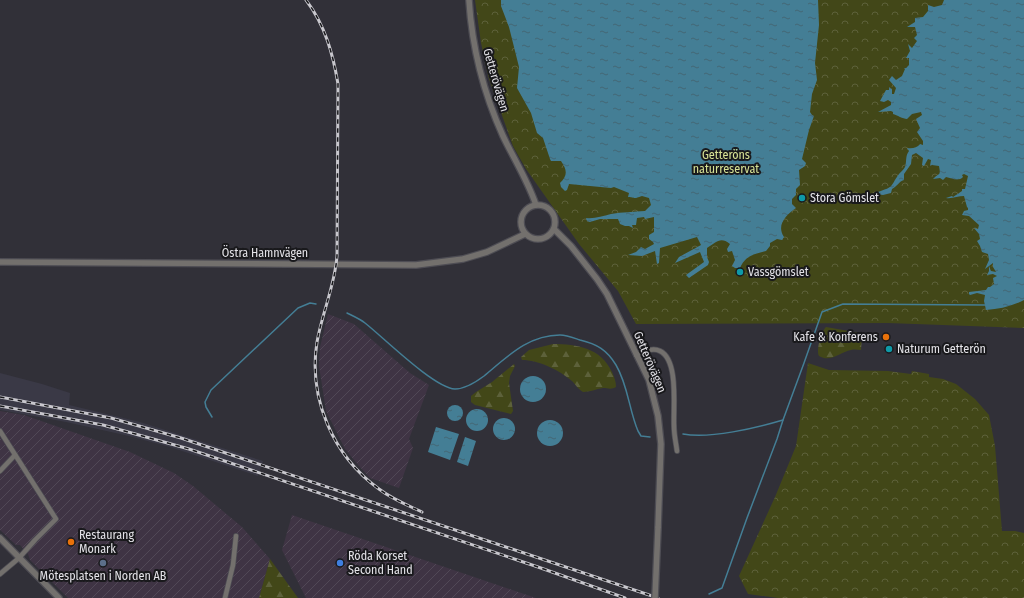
<svg xmlns="http://www.w3.org/2000/svg" width="1024" height="598" font-family="'Fira Sans Condensed',sans-serif">
  <style>
    .built { fill: #3a3946 }
    .industrial { fill: url(#industrial-furrows) }
    .forest { fill: url(#forest-firs) }
    .park { fill: url(#park-crowns) }
    .water { fill: url(#water-ripples) }
    .lines { fill: none; stroke-linecap: round; stroke-linejoin: round }
    .stream { stroke: #447e95; stroke-width: 1.5 }
    .minor-casing { stroke: #4e4d54; stroke-width: 6 }
    .tertiary-casing { stroke: #4e4d54; stroke-width: 8 }
    .minor { stroke: #73706d; stroke-width: 4.5 }
    .tertiary { stroke: #73706d; stroke-width: 5.5 }
    .rail-casing { stroke: #c8c7cd; stroke-width: 3 }
    .rail { stroke: #19191c; stroke-width: 1.5; stroke-dasharray: 4.5; stroke-linecap: butt }
    .tertiary-bridge-casing { stroke: #4e4d54; stroke-width: 8; stroke-linecap: butt }
    .tertiary-bridge { stroke: #73706d; stroke-width: 5.5 }
    .culture-dot { fill: #0f9aa8; stroke: #19191c; stroke-width: 1.5 }
    .food-dot { fill: #e8710a; stroke: #19191c; stroke-width: 1.5 }
    .service-dot { fill: #5c6f8a; stroke: #19191c; stroke-width: 1.5 }
    .shop-dot { fill: #3f7fe0; stroke: #19191c; stroke-width: 1.5 }
    .labels { text-anchor: middle; stroke-width: 4; stroke-linejoin: round; paint-order: stroke }
    .street-label { font-size: 12px; fill: #e4e3e8; stroke: #19191c }
    .park-label { font-size: 12px; fill: #d7e295; stroke: #19191c }
    .poi-label { font-size: 12px; fill: #e4e3e8; stroke: #19191c; text-anchor: start }
  </style>
  <defs>
    <pattern id="industrial-furrows" width="10" height="10" patternUnits="userSpaceOnUse"><rect width="10" height="10" fill="#3f3444"/><path d="M-1 1l2-2M0 10L10 0M9 11l2-2" fill="none" stroke="#514856"/></pattern>
    <pattern id="forest-firs" width="22" height="20" patternUnits="userSpaceOnUse"><rect width="22" height="20" fill="#424718"/><path d="M5 1l3.5 6h-7zM16 11l3.5 6h-7z" fill="#5d613a"/></pattern>
    <pattern id="park-crowns" width="20" height="18" patternUnits="userSpaceOnUse"><rect width="20" height="18" fill="#424718"/><path d="M2 6a3 3 0 1 1 6 0M12 15a3 3 0 1 1 6 0" fill="none" stroke="#5d613a"/></pattern>
    <pattern id="water-ripples" width="26" height="14" patternUnits="userSpaceOnUse"><rect width="26" height="14" fill="#447e95"/><path d="M2 4q2-2 4 0t4 0M15 11q2-2 4 0t4 0" fill="none" stroke="#446775"/></pattern>
  </defs>
  <rect width="100%" height="100%" fill="#313038"/>
  <polygon class="built" points="0,373 42,384 70,393 69,405 140,422 263,461 258,476 170,447 129,436 66,422 0,410"/>
  <g class="industrial">
    <polygon points="328,314 354,324 410,373 429,385 409,439 413,448 399,488 370,478 359,466 345,449 326,411 319,366 320,347"/>
    <polygon points="0,411 24,415 130,452 174,473 193,486 242,527 270,559 259,598 68,598 30,560 28,554 20,545 16,545 0,530"/>
    <polygon points="292,515 536,598 306,598 282,550"/>
  </g>
  <g class="forest">
    <path d="M826,327L860,333L862,337L861,350C858,350 855,349 851,350C840,352 831,363 819,356C816,350 821,332 826,327Z"/>
    <path d="M553,344C577,344 601,348 612,372C614,377 616,381 616,387C611,390 608,388 603,388C596,389 590,392 583,392C578,389 576,385 572,381C559,370 539,360 522,360L521,357L529,350Z"/>
    <polygon points="514,364 515,366 510,376 509,383 513,411 511,414 475,405 471,402 471,396 476,392 492,382"/>
    <polygon points="270,559 298,598 259,598"/>
  </g>
  <g class="park">
    <polygon points="475,0 1024,0 1024,328 888,323 636,324 618,291 579,244 526,169 513,146 489,79 481,43"/>
    <polygon points="808,363 829,370 888,371 911,374 912,371 929,374 929,377 943,379 956,384 975,399 989,415 995,446 1002,531 1015,531 1024,533 1024,598 778,598 748,594 739,576 775,497 796,446"/>
  </g>
  <g class="water">
    <path d="M501,0H818L819,25L815,63L817,80L812,94L810,112L812,115L814,116L809,130L802,159L806,163L805,166L799,170L800,185L796,189V195L792,199V204L796,208C786,215 776,225 784,237L782,240L777,239L770,243V246L766,251C754,254 745,256 740,268H735L732,266L735,260L732,251L728,252L727,249L730,244C720,236 716,243 707,248V257L709,262L708,265L689,278L686,275L704,262L700,252L675,263L679,257L701,245L697,237L660,248L659,263L657,264L655,251L642,256L628,255L636,252L641,247L645,249L654,244L653,242L649,239V235L654,232V217L645,219L644,217L637,218L636,225H632L633,228L629,226H625L620,224L618,219H600L590,222L587,221L586,218C595,219 602,216 611,214C622,212 634,212 645,211L651,205L649,198L642,196C633,199 638,198 628,197L629,193L614,187L611,188L569,184L567,190L565,191L561,187L560,183C568,175 567,170 561,161H551L550,159L543,138L537,133L531,113L517,88L519,67L509,27L501,6Z"/>
    <path d="M944,0H1024V300C1012,306 1000,309 986,310L984,301L985,295L977,293L970,295L969,294V292L986,290L988,287H990L994,284L993,278L997,276L993,274L987,275L989,271V266L991,271L996,272L993,267V263L985,269L989,260L988,254L982,252L980,246L977,241L980,239L979,234L974,228L978,229L979,225L969,216L962,215L964,211L968,210V208L967,207L964,196C958,196 952,199 946,198L952,196L953,197L962,191V189H965L968,176L964,174L962,175L963,177C958,182 952,178 946,177L943,180L940,178L933,179C939,172 941,177 939,166L932,165L930,166L931,160L928,159L924,166L922,165L923,158L916,153L912,155L911,164L904,174V180C898,182 898,186 892,189L891,193L883,195L877,194L878,192C895,186 889,188 899,174C901,172 904,169 905,167C907,161 905,156 909,151L907,148C912,149 917,148 920,144L923,145V141L917,132L920,128L916,119L922,115L921,112L912,114L907,119C903,119 897,115 893,114V112L891,111L878,112L891,105V102L888,100L884,102L880,101L886,90H889V87L892,89V94H894L896,88L889,80L892,76L896,80L902,76L905,69L904,68H906L909,65V58H906L910,51L908,44L912,48L917,41L914,38L917,35L915,27H907L915,22V18L923,17L928,11V5L934,7L942,5Z"/>
    <circle cx="533" cy="389" r="13"/>
    <circle cx="455" cy="413" r="8"/>
    <circle cx="477" cy="420" r="11"/>
    <circle cx="504" cy="429" r="11"/>
    <circle cx="550" cy="433" r="13"/>
    <polygon points="436,427 459,434 450,460 428,452"/>
    <polygon points="465,437 476,441 468,466 457,462"/>
  </g>
  <g class="lines">
    <g class="stream">
      <path d="M347,313C353,316 360,319 365,323C383,337 434,388 455,389C466,389 476,382 484,376C507,357 528,335 560,335C567,335 574,338 580,340C597,344 607,350 616,365C628,385 629,410 638,431L641,436L650,437"/>
      <polyline points="212,417 206,407 205,402 211,390 298,308 310,303 316,304"/>
      <path d="M683,434C710,439 756,428 783,420L804,363L822,312L843,304L985,305"/>
      <polyline points="709,594 722,588 747,518 777,439 783,420"/>
    </g>
    <defs>
      <g id="minor">
        <path d="M636,355C644,352 652,347 660,351C679,360 673,408 674,426C674,435 676,443 677,451"/>
        <polyline points="0,431 56,519 35,540 19,558 0,574"/>
        <polyline points="0,471 15,455"/>
        <polyline points="225,598 233,565 236,536"/>
      </g>
      <g id="tertiary">
        <path d="M469,0C472,47 484,94 503,136C514,159 528,181 536,205"/>
        <circle cx="538" cy="222" r="17"/>
        <polyline points="554,229 571,246 597,279 607,294 649,380 658,416 661,444 658,528"/>
        <polyline points="0,262 416,265 463,259 487,252 525,234"/>
        <polyline points="0,538 59,598"/>
      </g>
    </defs>
    <use href="#minor" class="minor-casing"/>
    <use href="#tertiary" class="tertiary-casing"/>
    <use href="#minor" class="minor"/>
    <use href="#tertiary" class="tertiary"/>
    <defs>
      <g id="rail">
        <path d="M306,0C325,25 333,54 338,84L337,256C335,285 322,313 317,342C308,398 333,456 379,489C392,499 407,505 422,512"/>
        <polyline points="0,397 111,418 181,438 658,598"/>
        <polyline points="0,406 103,425 189,449 538,567 625,598"/>
      </g>
    </defs>
    <use href="#rail" class="rail-casing"/>
    <use href="#rail" class="rail"/>
    <defs>
      <polyline id="tertiary-bridge" points="655,598 658,528"/>
    </defs>
    <use href="#tertiary-bridge" class="tertiary-bridge-casing"/>
    <use href="#tertiary-bridge" class="tertiary-bridge"/>
  </g>
  <g class="culture-dot">
    <circle cx="802" cy="198" r="4"/>
    <circle cx="740" cy="272" r="4"/>
    <circle cx="889" cy="349" r="4"/>
  </g>
  <g class="food-dot">
    <circle cx="886" cy="337" r="4"/>
    <circle cx="71" cy="542" r="4"/>
  </g>
  <circle class="service-dot" cx="103" cy="563" r="4"/>
  <circle class="shop-dot" cx="340" cy="563" r="4"/>
  <g class="labels">
    <g class="street-label">
      <text transform="translate(496 80) rotate(74)" y="4">Getterövägen</text>
      <text x="265" y="257">Östra Hamnvägen</text>
      <text transform="translate(650 362) rotate(67)" y="4">Getterövägen</text>
    </g>
    <g class="park-label">
      <text x="726" y="159">Getteröns<tspan x="726" dy="14">naturreservat</tspan></text>
    </g>
    <g class="poi-label">
      <text x="810" y="202">Stora Gömslet</text>
      <text x="748" y="276">Vassgömslet</text>
      <text x="878" y="341" text-anchor="end">Kafe &amp; Konferens</text>
      <text x="897" y="353">Naturum Getterön</text>
      <text x="79" y="539">Restaurang<tspan x="79" dy="14">Monark</tspan></text>
      <text x="348" y="560">Röda Korset<tspan x="348" dy="14">Second Hand</tspan></text>
      <text x="103" y="580" text-anchor="middle">Mötesplatsen i Norden AB</text>
    </g>
  </g>
</svg>
